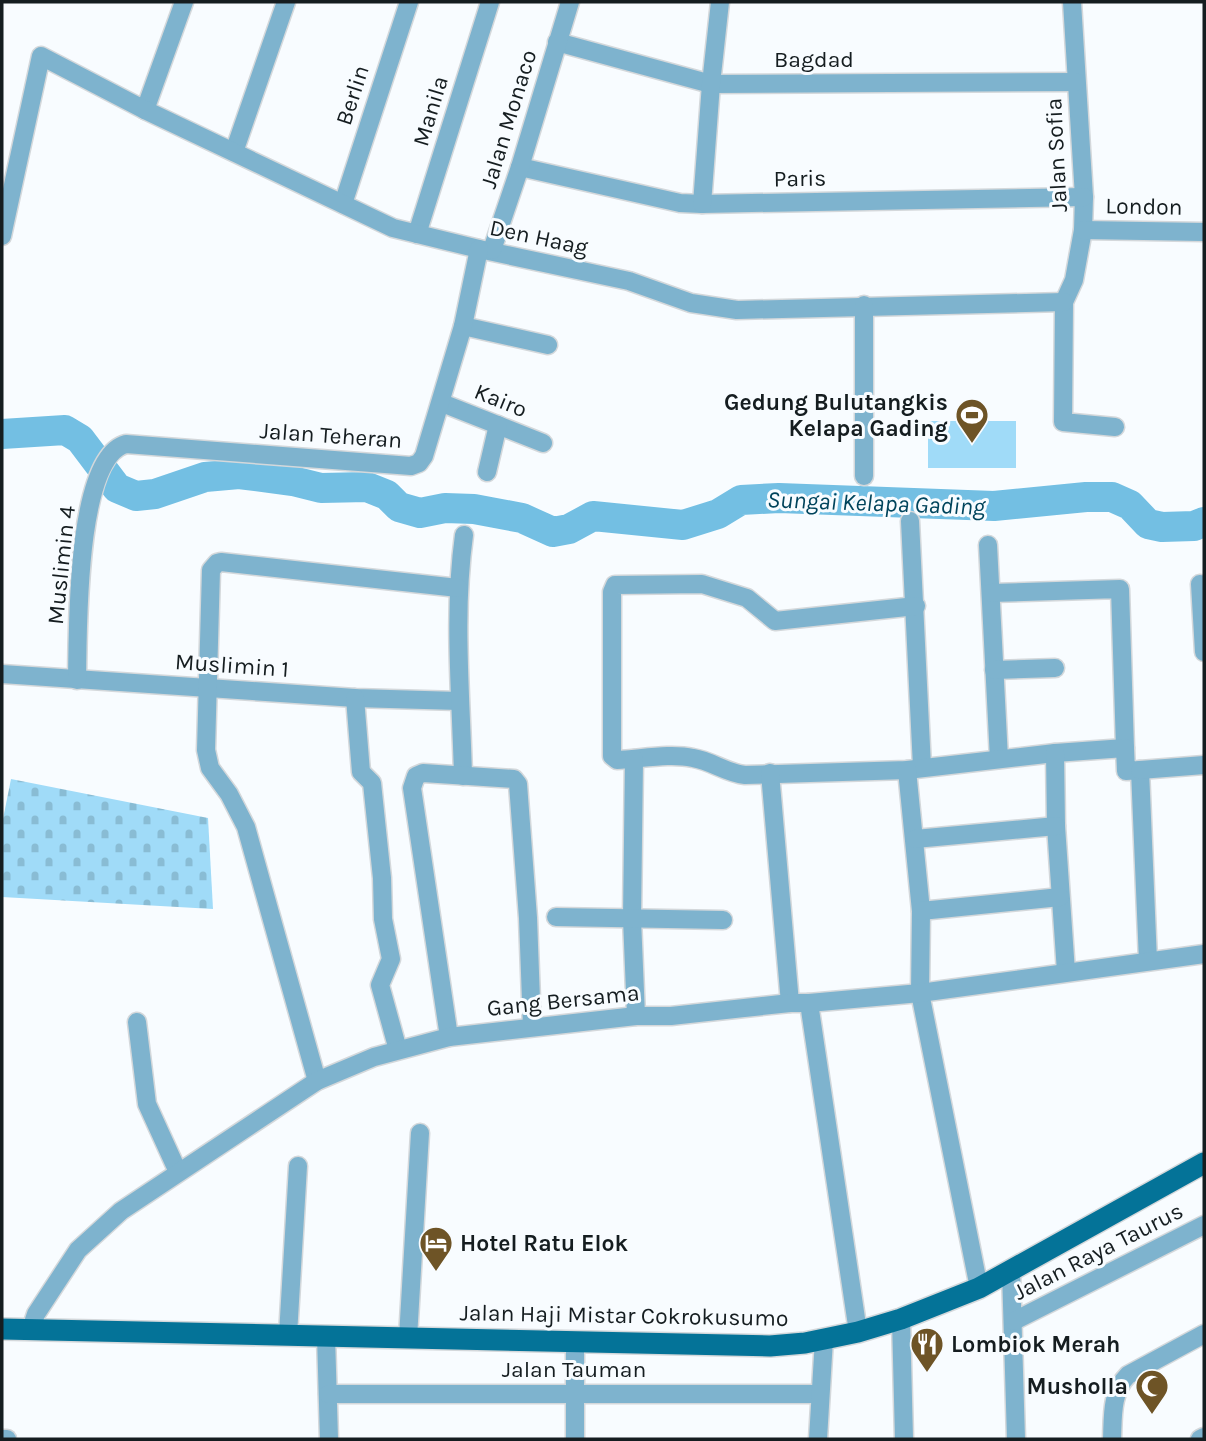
<svg xmlns="http://www.w3.org/2000/svg" width="1206" height="1441" font-family="Karla,sans-serif">
  <style>
    .cemetery { fill: url(#cemetery-stones) }
    .garden { fill: #a0dbf8 }
    .lines { fill: none; stroke-linecap: round; stroke-linejoin: round }
    .river { stroke: #73bfe3; stroke-width: 30 }
    .minor-casing { stroke: #d4d8db; stroke-width: 21 }
    .major-casing { stroke: #d4d8db; stroke-width: 24 }
    .minor { stroke: #7eb3ce; stroke-width: 18 }
    .major { stroke: #047398; stroke-width: 21 }
    .labels { text-anchor: middle; stroke-width: 6; stroke-linejoin: round; paint-order: stroke }
    .street-label { font-size: 23px; fill: #151d20; stroke: #f8fcff }
    .poi-label { font-size: 23px; font-weight: bold; fill: #151d20; stroke: #f8fcff; text-anchor: end }
    .water-label { font-size: 24px; font-style: italic; fill: #00445c; stroke: #f8fcff }
  </style>
  <defs>
    <pattern id="cemetery-stones" width="16" height="16" patternUnits="userSpaceOnUse" patternTransform="scale(1.75)"><rect width="16" height="16" fill="#a0dbf8"/><path d="M2 7V4a2 2 0 0 1 4 0v3zM10 15v-3a2 2 0 0 1 4 0v3z" fill="#89bcd4"/></pattern>
  </defs>
  <rect width="100%" height="100%" fill="#f8fcff"/>
  <polygon class="cemetery" points="11,779 208,818 213,909 2,897 2,824"/>
  <rect class="garden" x="928" y="421" width="88" height="47"/>
  <g class="lines">
    <polyline class="river" points="2,434 65,430 80,439 117,488 136,496 155,494 205,477 239,474 293,481 321,488 367,487 387,495 399,507 420,513 445,508 474,509 522,518 553,532 569,529 593,516 683,525 718,514 741,500 779,498 994,506 1086,497 1112,497 1130,505 1148,524 1162,527 1194,526 1204,522"/>
    <defs>
      <g id="minor">
        <polyline points="1072,2 1084,197 1083,230 1074,280 1064,302 1063,422 1115,427"/>
        <polyline points="557,42 711,84 1076,82"/>
        <polyline points="145,110 184,2"/>
        <polyline points="234,152 286,2"/>
        <polyline points="520,167 680,203 702,204 1084,197"/>
        <polyline points="343,204 409,2"/>
        <polyline points="702,204 711,84 720,2"/>
        <polyline points="1083,230 1204,232"/>
        <polyline points="417,234 490,2"/>
        <polyline points="2,236 41,56 145,110 393,228 479,249 629,281 691,303 737,310 1064,302"/>
        <polyline points="492,250 520,167 570,2"/>
        <polyline points="864,305 864,476"/>
        <polyline points="463,326 548,345"/>
        <polyline points="442,403 543,443"/>
        <polyline points="487,472 498,425"/>
        <polyline points="910,521 922,767"/>
        <polyline points="988,545 999,759"/>
        <polyline points="1200,584 1204,652"/>
        <polyline points="991,593 1120,589 1125,748"/>
        <path d="M916,606L775,621L747,598L702,584L615,585L612,592V756L617,760C641,759 670,753 693,758C712,761 726,773 745,775L907,770L1055,753L1125,748L1126,771L1140,770L1148,961"/>
        <polyline points="994,670 1055,668"/>
        <polyline points="2,674 355,698 459,701"/>
        <path d="M77,680C78,634 75,457 126,444L411,466L419,463L424,456L463,326L479,249"/>
        <polyline points="355,698 361,772 372,783 382,878 383,919 391,959 380,985 398,1050"/>
        <polyline points="1055,753 1056,826 1066,972"/>
        <polyline points="634,759 632,919 636,1016"/>
        <polyline points="907,770 921,911 920,993 979,1288"/>
        <polyline points="1140,770 1204,765"/>
        <polyline points="770,773 790,1003"/>
        <path d="M463,776C461,695 453,615 464,535"/>
        <polyline points="915,839 1056,826"/>
        <polyline points="921,911 1060,897"/>
        <polyline points="556,917 723,920"/>
        <polyline points="809,1003 858,1332"/>
        <polyline points="137,1022 147,1104 178,1172"/>
        <polyline points="449,1037 412,788 416,776 423,773 514,779 518,784 528,918 532,1027"/>
        <polyline points="317,1081 246,827 229,794 210,768 206,750 211,570 217,563 221,562 458,588"/>
        <polyline points="1011,1271 1016,1439"/>
        <polyline points="901,1319 904,1439"/>
        <polyline points="1014,1321 1204,1225"/>
        <polyline points="31,1329 36,1314 78,1250 121,1211 317,1081 374,1057 449,1037 636,1016 671,1016 790,1003 809,1003 920,993 1204,954"/>
        <polyline points="288,1335 298,1166"/>
        <polyline points="326,1336 329,1439"/>
        <polyline points="408,1338 420,1133"/>
        <polyline points="575,1341 575,1439"/>
        <polyline points="328,1394 819,1394"/>
        <polyline points="3,1439 7,1439"/>
        <polyline points="818,1439 824,1339"/>
        <path d="M1112,1439C1113,1417 1111,1392 1128,1375L1204,1334"/>
        <polyline points="1200,1439 1204,1437"/>
      </g>
      <polyline id="major" points="2,1329 770,1346 805,1343 858,1332 901,1319 979,1288 1204,1163"/>
    </defs>
    <use href="#minor" class="minor-casing"/>
    <use href="#major" class="major-casing"/>
    <use href="#minor" class="minor"/>
    <use href="#major" class="major"/>
  </g>
  <defs>
    <symbol id="stadium-pin" viewBox="-11 -11 22 30"><path d="M0 17L-7.5 6A9.5 9.5 0 1 1 7.5 6Z" fill="#6e5426" stroke="#f8fcff"/><path d="M0-5a6.5 5 0 1 0 0 10a6.5 5 0 1 0 0-10ZM-3.5-1.8h7v3.6h-7Z" fill="#fff"/></symbol>
    <symbol id="hotel-pin" viewBox="-11 -11 22 30"><path d="M0 17L-7.5 6A9.5 9.5 0 1 1 7.5 6Z" fill="#6e5426" stroke="#f8fcff"/><path d="M-6-4.5h1.5V1H6V5H4.5V3h-9V5H-6ZM-4 0a1.8 1.8 0 1 1 3.6 0ZM.5 0V-2.5h3Q6-2.5 6 0Z" fill="#fff"/></symbol>
    <symbol id="restaurant-pin" viewBox="-11 -11 22 30"><path d="M0 17L-7.5 6A9.5 9.5 0 1 1 7.5 6Z" fill="#6e5426" stroke="#f8fcff"/><path d="M-5-6h1v4h1v-4h1v4h1v-4h1v5L-1.5 .5V6h-2V.5L-5-1ZM5-6V6H3V1.5H1.5Q1.5-4 5-6Z" fill="#fff"/></symbol>
    <symbol id="mosque-pin" viewBox="-11 -11 22 30"><path d="M0 17L-7.5 6A9.5 9.5 0 1 1 7.5 6Z" fill="#6e5426" stroke="#f8fcff"/><path d="M3.5-4.9A6 6 0 1 0 3.5 4.9A5 5 0 1 1 3.5-4.9Z" fill="#fff"/></symbol>
  </defs>
  <g fill-rule="evenodd">
    <use href="#stadium-pin" x="953" y="396" width="38" height="52"/>
    <use href="#hotel-pin" x="417" y="1224" width="38" height="52"/>
    <use href="#restaurant-pin" x="908" y="1325" width="38" height="52"/>
    <use href="#mosque-pin" x="1133" y="1367" width="38" height="52"/>
  </g>
  <g class="labels">
    <g class="street-label">
      <text x="814" y="67">Bagdad</text>
      <text transform="translate(352 95) rotate(-72)" y="8">Berlin</text>
      <text transform="translate(430 111) rotate(-73)" y="8">Manila</text>
      <text transform="translate(508 119) rotate(-73)" y="8">Jalan Monaco</text>
      <text transform="translate(1056 155) rotate(-93)" y="8">Jalan Sofia</text>
      <text transform="translate(800 178) rotate(-1)" y="8">Paris</text>
      <text transform="translate(1144 206) rotate(1)" y="8">London</text>
      <text transform="translate(539 237) rotate(12)" y="8">Den Haag</text>
      <text transform="translate(501 400) rotate(22)" y="8">Kairo</text>
      <text transform="translate(331 435) rotate(4)" y="8">Jalan Teheran</text>
      <text transform="translate(61 565) rotate(-84)" y="8">Muslimin 4</text>
      <text transform="translate(232 665) rotate(4)" y="8">Muslimin 1</text>
      <text transform="translate(563 1000) rotate(-6)" y="8">Gang Bersama</text>
      <text transform="translate(1098 1251) rotate(-27)" y="8">Jalan Raya Taurus</text>
      <text transform="translate(624 1315) rotate(1)" y="8">Jalan Haji Mistar Cokrokusumo</text>
      <text x="574" y="1377">Jalan Tauman</text>
    </g>
    <g class="poi-label">
      <text x="948" y="410">Gedung Bulutangkis<tspan x="948" dy="26">Kelapa Gading</tspan></text>
      <text x="460" y="1251" text-anchor="start">Hotel Ratu Elok</text>
      <text x="951" y="1352" text-anchor="start">Lombiok Merah</text>
      <text x="1128" y="1394">Musholla</text>
    </g>
    <g class="water-label">
      <text transform="translate(876 503) rotate(2)" y="8">Sungai Kelapa Gading</text>
    </g>
  </g>
  <rect width="1206" height="1441" fill="none" stroke="#151d20" stroke-width="7"/>
</svg>
